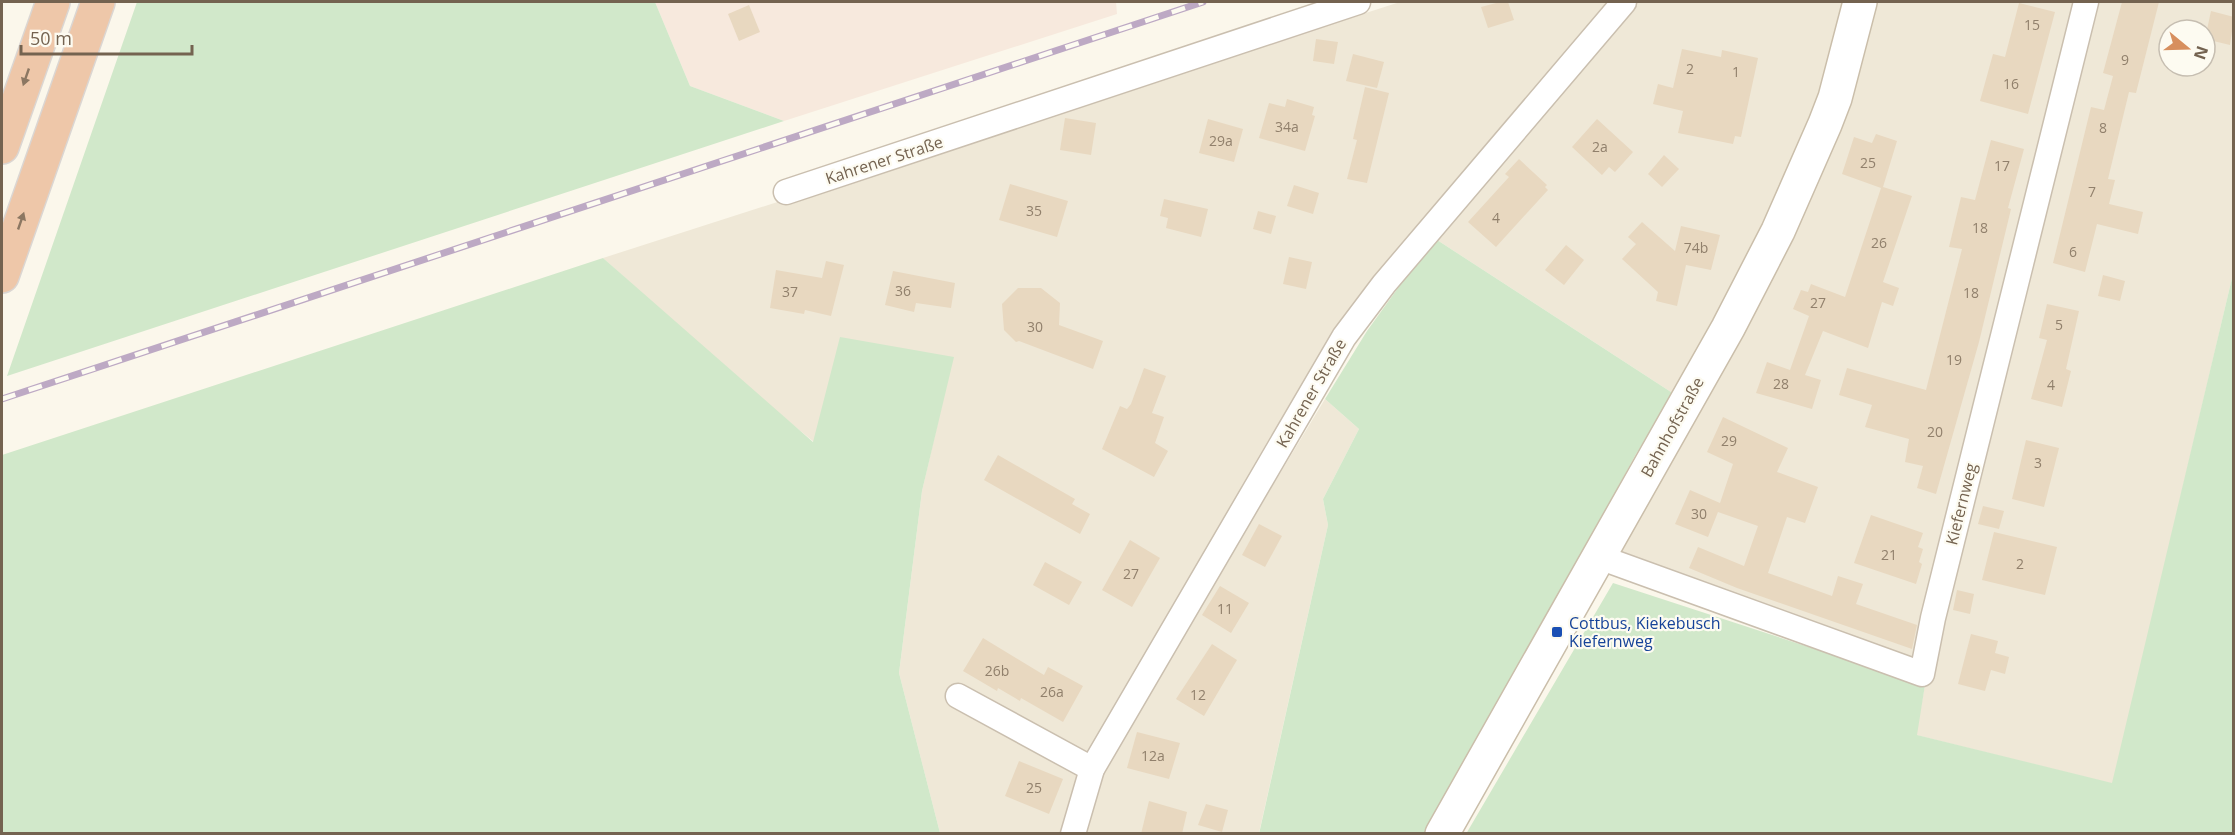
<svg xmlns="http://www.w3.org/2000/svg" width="2235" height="835" font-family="'Open Sans',sans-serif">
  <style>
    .residential { fill: #efe8d7; fill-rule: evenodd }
    .commercial { fill: #f7e9dd }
    .green { fill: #d1e8ca }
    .building { fill: #e8d8c0 }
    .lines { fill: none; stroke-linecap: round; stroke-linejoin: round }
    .minor-casing { stroke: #cabfaf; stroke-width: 27 }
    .secondary-casing { stroke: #cabeaa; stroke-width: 36 }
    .motorway-casing { stroke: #dbd6d2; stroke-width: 36 }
    .minor { stroke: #fff; stroke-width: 24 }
    .secondary { stroke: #fff; stroke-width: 33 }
    .motorway { stroke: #eec7a9; stroke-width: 33 }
    .rail-casing { stroke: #bda9c4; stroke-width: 7 }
    .rail { stroke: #fdfbf1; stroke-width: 4.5; stroke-dasharray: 14; stroke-linecap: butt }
    .oneway { fill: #8c7762 }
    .transit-dot { fill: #1a4fb4; stroke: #fdfbf1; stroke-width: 2 }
    .labels { text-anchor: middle; stroke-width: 4.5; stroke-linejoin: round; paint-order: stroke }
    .number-label { font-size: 14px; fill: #91806c }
    .street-label { font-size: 16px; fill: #746350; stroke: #fdfbf1 }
    .transit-label { font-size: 16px; fill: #164399; stroke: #fdfbf1; text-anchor: start }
  </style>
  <rect width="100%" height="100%" fill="#fbf7eb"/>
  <g class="residential">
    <polygon points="1400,2 1610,2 1419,226 1066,833 940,833 899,673 922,491 953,357 814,442 743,384 603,258"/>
    <polygon points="1636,2 1852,2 1793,175 1674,394 1434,238"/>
    <polygon points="1874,2 2078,2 1915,662 1614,555"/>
    <path d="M2096,2H2233V274L2113,784L1916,735L1925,685ZM2169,30H2205V66H2169Z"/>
    <polygon points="1325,399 1359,429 1323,499 1328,525 1259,833 1080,834 1098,775"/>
  </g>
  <polygon class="commercial" points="655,2 1116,2 1117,14 784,121 690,86"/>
  <g class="green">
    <polygon points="137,2 655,2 690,86 784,121 7,376"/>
    <polygon points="1434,238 1674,394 1636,454 1430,833 1259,834 1328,525 1323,499 1359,429 1325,399 1367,331"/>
    <polygon points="603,258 813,442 840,337 954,357 922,491 899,673 940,833 2,833 2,455"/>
    <polygon points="2233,274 2233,833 1466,834 1613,583 1925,685 1917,735 2112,783"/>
  </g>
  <g class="building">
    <polygon points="1500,2 1508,2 1514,20 1488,28 1481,7"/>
    <polygon points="2122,2 2159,2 2136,93 2129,92 2108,179 2115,180 2109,204 2143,212 2138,234 2097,224 2085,272 2053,263 2091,107 2104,110 2113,76 2103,73"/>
    <polygon points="2019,3 2055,12 2028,114 1980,101 1993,54 2005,57"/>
    <polygon points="749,5 760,32 739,41 728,14"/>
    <polygon points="2211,11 2234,17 2230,45 2205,39"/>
    <polygon points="1316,39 1338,42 1334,64 1313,61"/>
    <polygon points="1682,49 1721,57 1722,50 1758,58 1741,137 1735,136 1733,144 1678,133 1683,111 1653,104 1658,84 1673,88"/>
    <polygon points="1353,54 1384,62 1377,88 1346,81"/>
    <polygon points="1365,87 1389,93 1367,183 1347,179 1357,140 1353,139"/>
    <polygon points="1287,99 1314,107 1312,115 1315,116 1305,151 1259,138 1269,103 1285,107"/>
    <polygon points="1065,118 1096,123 1091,155 1060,150"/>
    <polygon points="1208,119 1243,129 1234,162 1199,153"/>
    <polygon points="1597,119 1633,152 1615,172 1609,167 1602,175 1572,147"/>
    <polygon points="1876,134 1897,141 1883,187 1912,196 1883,282 1899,288 1893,306 1882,302 1868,348 1823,331 1805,375 1821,380 1812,409 1756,393 1767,362 1790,370 1809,316 1793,309 1801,290 1808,292 1811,284 1845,297 1881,188 1842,174 1854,137 1872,143"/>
    <polygon points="1991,140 2024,149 2008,208 2011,209 1979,342 1936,494 1917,488 1923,466 1905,462 1909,439 1865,427 1872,405 1839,395 1847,368 1926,390 1962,249 1949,247 1961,197 1975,200"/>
    <polygon points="1664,155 1679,169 1662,187 1648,174"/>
    <polygon points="1519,159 1547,185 1545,187 1548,190 1496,247 1468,222 1509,177 1505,174"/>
    <polygon points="1010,184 1068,201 1057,237 999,220"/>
    <polygon points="1294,185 1319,193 1313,214 1287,206"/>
    <polygon points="1164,199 1208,209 1201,237 1166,228 1168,218 1160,216"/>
    <polygon points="1258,211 1276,216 1271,234 1253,229"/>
    <polygon points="1642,222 1675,251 1681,226 1720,235 1711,270 1686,265 1677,306 1656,301 1658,292 1622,259 1636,244 1628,237"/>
    <polygon points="1566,245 1584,260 1564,285 1545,270"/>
    <polygon points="1289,257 1312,262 1306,289 1283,284"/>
    <polygon points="826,261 844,265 831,316 805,310 804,314 770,308 776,270 822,278"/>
    <polygon points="893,271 955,283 951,308 916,303 914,312 885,305"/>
    <polygon points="2103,275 2125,281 2120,301 2098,296"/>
    <polygon points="1018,288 1041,288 1060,303 1059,325 1103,341 1093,369 1019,341 1016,342 1004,330 1002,304"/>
    <polygon points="2047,304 2079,311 2066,369 2071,371 2062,407 2031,399 2047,340 2039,338"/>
    <polygon points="1144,368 1166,376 1152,413 1164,417 1155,443 1168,451 1154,477 1102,449 1120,406 1127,409 1131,404"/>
    <polygon points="1723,417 1788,448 1777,472 1818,487 1805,523 1787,517 1768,573 1832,596 1838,576 1863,584 1856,604 1917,625 1912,649 1737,588 1689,568 1698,547 1744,566 1758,526 1718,512 1708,537 1675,524 1690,490 1720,503 1733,464 1707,452"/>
    <polygon points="2026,440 2059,448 2044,507 2012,499"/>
    <polygon points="998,455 1075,499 1072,504 1090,514 1080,534 984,480"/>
    <polygon points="1983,506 2004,511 1999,529 1978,524"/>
    <polygon points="1871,515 1923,533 1918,547 1923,549 1919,562 1922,564 1916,584 1854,563"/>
    <polygon points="1259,524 1282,536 1265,567 1242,555"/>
    <polygon points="1994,532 2057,547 2045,595 1982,580"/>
    <polygon points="1130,540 1160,558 1132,607 1102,590"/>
    <polygon points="1045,562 1082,582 1069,605 1033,585"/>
    <polygon points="1220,586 1249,603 1231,633 1202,615"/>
    <polygon points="1957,590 1974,594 1970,614 1953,610"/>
    <polygon points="1971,634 1998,641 1995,653 2009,657 2005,674 1991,670 1985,691 1958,684"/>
    <polygon points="983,638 1044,675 1048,667 1083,686 1063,722 1021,698 1020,701 998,688 997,691 963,671"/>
    <polygon points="1212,644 1237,660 1204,716 1176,699"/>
    <polygon points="1137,732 1180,743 1169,779 1127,768"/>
    <polygon points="1019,761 1063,779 1049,814 1005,796"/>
    <polygon points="1149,801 1187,812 1182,834 1141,834"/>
    <polygon points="1206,804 1228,810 1222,832 1198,825"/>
  </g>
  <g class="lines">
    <defs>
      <g id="minor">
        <polyline points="786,192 1358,2"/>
        <polyline points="1599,557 1922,674 1933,618 2086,2"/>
        <polyline points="958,696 1092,769"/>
        <polyline points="1073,834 1092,769 1344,337 1384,284 1624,2"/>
      </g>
      <polyline id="secondary" points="1442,834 1728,328 1778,231 1825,124 1835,98 1860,2"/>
      <g id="motorway">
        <polyline points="2,147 53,2"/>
        <polyline points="2,276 98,2"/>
      </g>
    </defs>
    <use href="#minor" class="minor-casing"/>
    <use href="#secondary" class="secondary-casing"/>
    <use href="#motorway" class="motorway-casing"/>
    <use href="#minor" class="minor"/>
    <use href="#secondary" class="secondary"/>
    <use href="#motorway" class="motorway"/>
    <defs>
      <polyline id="rail" points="2,399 1203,2"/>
    </defs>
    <use href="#rail" class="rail-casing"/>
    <use href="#rail" class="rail"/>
  </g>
  <defs><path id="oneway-solid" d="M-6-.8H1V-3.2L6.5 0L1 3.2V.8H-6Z" transform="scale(1.5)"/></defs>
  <g class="oneway">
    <use href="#oneway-solid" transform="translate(26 77) rotate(109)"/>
    <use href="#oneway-solid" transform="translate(21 221) rotate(-71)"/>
  </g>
  <rect class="transit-dot" x="1551" y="626" width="12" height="12" rx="3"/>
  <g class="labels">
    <g class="number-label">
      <text x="2032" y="30">15</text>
      <text x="2125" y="65">9</text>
      <text x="1690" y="74">2</text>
      <text x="1736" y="77">1</text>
      <text x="2011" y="89">16</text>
      <text x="1287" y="132">34a</text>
      <text x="2103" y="133">8</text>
      <text x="1221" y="146">29a</text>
      <text x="1600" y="152">2a</text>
      <text x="1868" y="168">25</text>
      <text x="2002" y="171">17</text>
      <text x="2092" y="197">7</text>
      <text x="1034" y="216">35</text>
      <text x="1496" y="223">4</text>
      <text x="1980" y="233">18</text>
      <text x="1879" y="248">26</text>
      <text x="1696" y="253">74b</text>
      <text x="2073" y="257">6</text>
      <text x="903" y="296">36</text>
      <text x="790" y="297">37</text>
      <text x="1971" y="298">18</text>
      <text x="1818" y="308">27</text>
      <text x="2059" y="330">5</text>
      <text x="1035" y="332">30</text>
      <text x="1954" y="365">19</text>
      <text x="1781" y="389">28</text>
      <text x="2051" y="390">4</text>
      <text x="1935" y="437">20</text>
      <text x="1729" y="446">29</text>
      <text x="2038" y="468">3</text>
      <text x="1699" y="519">30</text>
      <text x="1889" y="560">21</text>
      <text x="2020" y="569">2</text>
      <text x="1131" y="579">27</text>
      <text x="1225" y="614">11</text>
      <text x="997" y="676">26b</text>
      <text x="1052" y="697">26a</text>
      <text x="1198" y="700">12</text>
      <text x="1153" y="761">12a</text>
      <text x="1034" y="793">25</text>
    </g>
    <g class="street-label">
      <text transform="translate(884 160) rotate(-18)" y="6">Kahrener Straße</text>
      <text transform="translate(1311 393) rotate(-60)" y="6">Kahrener Straße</text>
      <text transform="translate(1672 427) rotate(-61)" y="6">Bahnhofstraße</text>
      <text transform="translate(1961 504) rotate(-76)" y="6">Kiefernweg</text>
    </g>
    <g class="transit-label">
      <text x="1569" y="629">Cottbus, Kiekebusch<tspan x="1569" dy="18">Kiefernweg</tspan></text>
    </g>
  </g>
  <rect width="2235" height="835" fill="none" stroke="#746350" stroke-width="6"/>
  <g transform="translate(2187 48) rotate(109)"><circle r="28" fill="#fdfbf1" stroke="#c6beb1" stroke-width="1.5"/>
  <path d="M0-4.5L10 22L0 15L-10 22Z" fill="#d78f5e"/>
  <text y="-9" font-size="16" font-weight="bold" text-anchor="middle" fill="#746350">N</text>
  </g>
  <path d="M21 45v9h171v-9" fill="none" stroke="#746350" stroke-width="3"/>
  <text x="30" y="45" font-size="18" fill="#746350" stroke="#fdfbf1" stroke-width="4.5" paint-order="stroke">50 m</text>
</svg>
